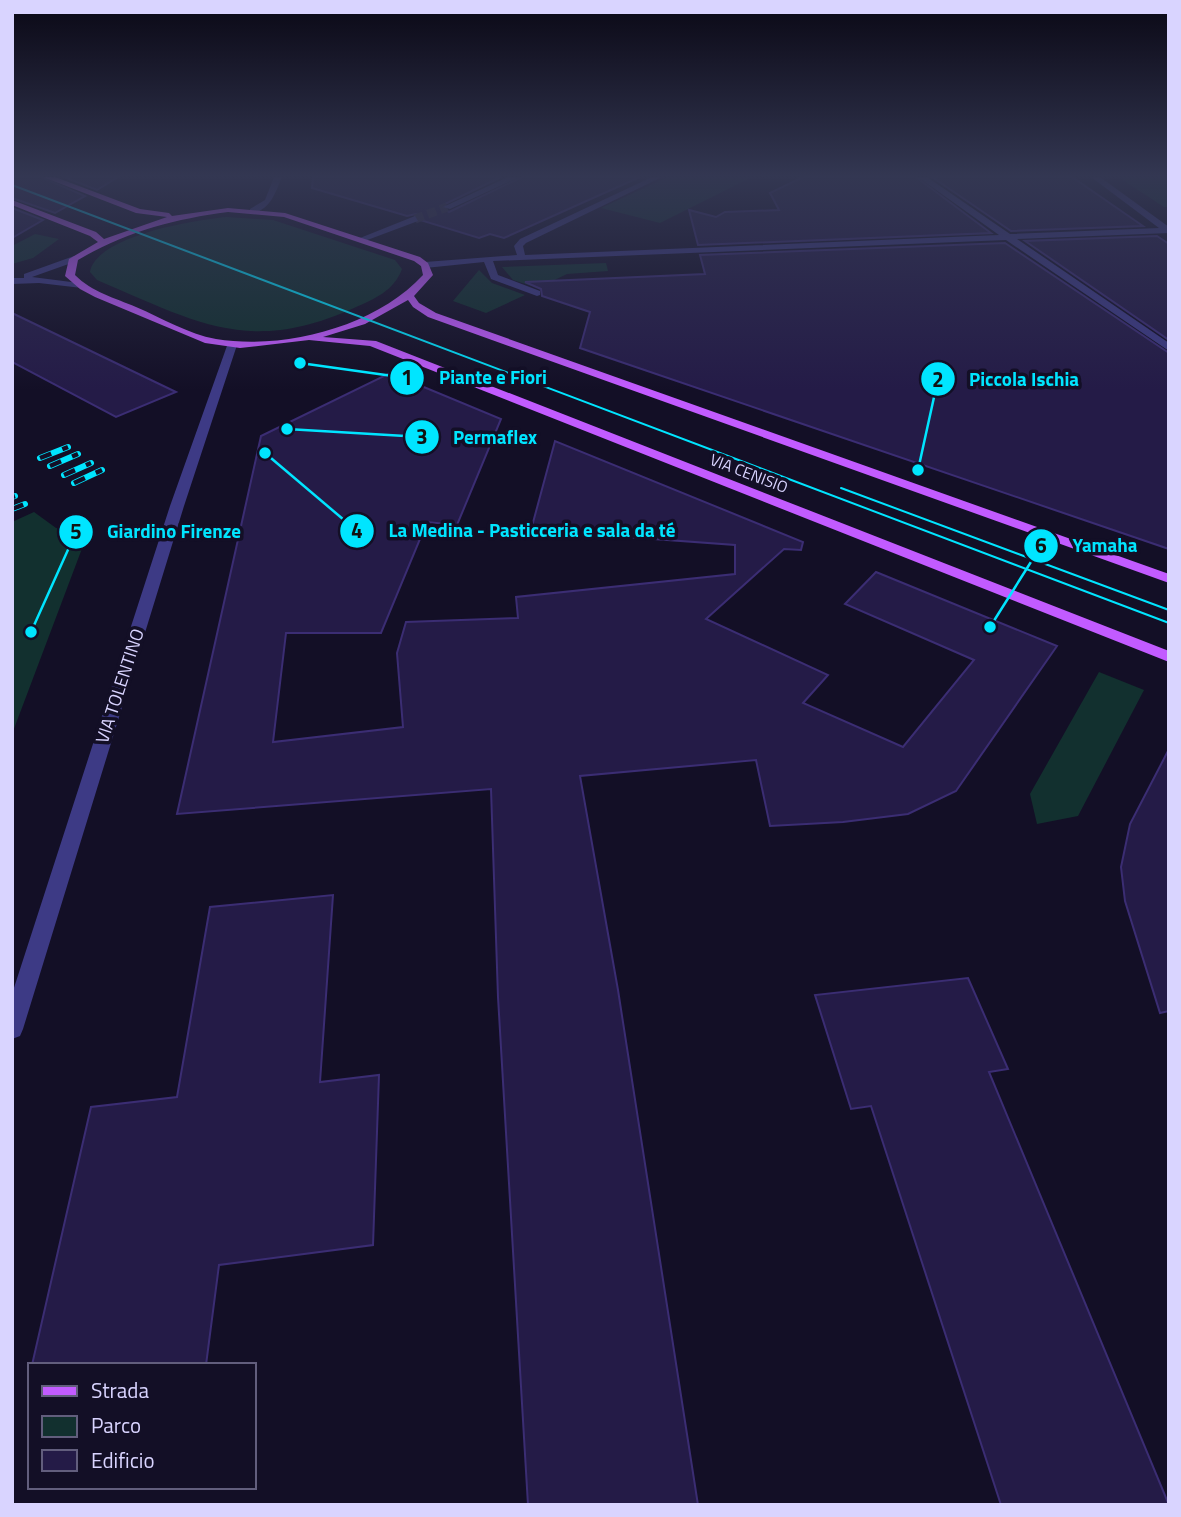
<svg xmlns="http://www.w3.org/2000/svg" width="1181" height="1517" font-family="'Titillium Web',sans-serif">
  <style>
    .green { fill: #12302f }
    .building { fill: #241b47; stroke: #3b2d73; stroke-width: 2 }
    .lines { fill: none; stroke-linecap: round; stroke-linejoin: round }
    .minor-tunnel { stroke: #312d47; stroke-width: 9; stroke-dasharray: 9 4.5; stroke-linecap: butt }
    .minor { fill: #3d3a85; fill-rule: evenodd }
    .major { fill: #c25bff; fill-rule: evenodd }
    .tram { stroke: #00e5ff; stroke-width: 2 }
    .rail-casing { stroke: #00e5ff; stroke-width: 6 }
    .rail { stroke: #130f26; stroke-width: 4.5; stroke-dasharray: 12; stroke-linecap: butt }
    .labels { text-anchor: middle; stroke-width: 7; stroke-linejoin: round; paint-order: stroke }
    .far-street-label { font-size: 16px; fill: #d9d4ff; stroke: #130f26 }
    .street-label { font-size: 18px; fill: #d9d4ff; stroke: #130f26 }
    .leader { fill: none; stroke: #00e5ff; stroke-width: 2.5 }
    .callout-dot { fill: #00e5ff; stroke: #130f26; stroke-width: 2.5 }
    .mark-label { font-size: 21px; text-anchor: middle; font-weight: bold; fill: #111 }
    .callout-label { font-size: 19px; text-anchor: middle; font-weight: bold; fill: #00e5ff; stroke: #130f26; stroke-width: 7; stroke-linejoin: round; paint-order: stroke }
  </style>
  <rect width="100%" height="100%" fill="#130f26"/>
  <g class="green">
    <polygon points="668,177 752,177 660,223 601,208"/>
    <polygon points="1118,177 1169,177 1169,207 1164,207"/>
    <path d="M226,217L273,220L395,260L402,269C394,291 374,299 354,308C248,356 194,321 97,280L90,272C96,236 194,220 226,217Z"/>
    <polygon points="35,234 59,239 33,258 12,264 12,246"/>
    <polygon points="606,263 608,271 567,274 538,288 513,280 502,267"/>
    <polygon points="479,270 492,283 525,295 486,313 453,301"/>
    <polygon points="34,512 56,528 89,530 12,734 12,522"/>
    <polygon points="1099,672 1144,690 1078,816 1037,824 1030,794"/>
  </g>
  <g class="building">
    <polygon points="12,177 41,177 85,196 55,213 12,198"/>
    <polygon points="64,177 118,177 97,190"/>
    <polygon points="313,177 501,177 441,206 449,212 522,177 640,177 504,238 490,234 479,238 420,220 416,214 407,216 312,188"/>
    <polygon points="803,177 916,177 991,233 698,245 689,210 716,217 725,212 779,210 770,193"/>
    <polygon points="932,177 1072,177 1143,226 1011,231"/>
    <polygon points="12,208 43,220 12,238"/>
    <polygon points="1157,236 1169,244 1169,340 1025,241"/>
    <polygon points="1005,243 1169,353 1169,549 580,348 590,312 542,296 541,289 525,282 705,274 700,255"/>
    <polygon points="12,313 176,392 116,417 12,362"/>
    <polygon points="390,373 501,419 457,525 427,522 381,633 286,633 273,742 403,727 397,653 406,622 518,618 516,597 735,574 735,545 531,530 555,441 803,542 801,550 784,549 706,619 828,675 803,703 903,747 974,660 845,604 876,572 1057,646 956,791 908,814 843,822 770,826 756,760 580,776 618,990 698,1505 528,1505 498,997 491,789 177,814 261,436"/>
    <polygon points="1169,749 1169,1011 1160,1013 1125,901 1121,867 1130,824"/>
    <polygon points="333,895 320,1082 379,1075 373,1245 219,1265 206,1365 32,1365 91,1107 177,1097 210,907"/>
    <polygon points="968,978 1008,1069 989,1072 1169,1505 1001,1505 871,1106 851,1109 815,995"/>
  </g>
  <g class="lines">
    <polyline class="minor-tunnel" points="415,219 447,207"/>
    <g class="minor">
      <path d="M274,177H282C275,193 270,212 250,213V209L265,200Z"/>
      <polygon points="508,177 519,177 450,209 443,207"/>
      <polygon points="652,177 662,177 526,243 523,246 525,255 999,235 918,177 927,177 1010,234 1159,228 1091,177 1100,177 1169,227 1169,233 1017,239 1169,343 1169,351 1006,240 493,261 498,275 540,291 540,295 537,296 491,279 484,262 425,268 420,265 425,262 517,255 514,246 520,239"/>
      <polygon points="415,216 418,221 362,242 355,240"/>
      <polygon points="74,256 77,261 32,277 79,283 84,286 82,288 39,283 12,284 12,278 24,278 24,274"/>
      <polygon points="228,343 237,345 184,506 23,1029 20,1036 12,1039 12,994 170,506"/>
    </g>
    <path class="major" d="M43,177H55L140,209L169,213L172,216L228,208L285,213L420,257L428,263L433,275L414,296L419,303L436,313L1169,574V583L428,317L413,307L408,300L365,324L323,337L376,341L1169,651V662L370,346L309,340L240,348L205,343L95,297L80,289L65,276L69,259L98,242L90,236L12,205V200L96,232L104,239L167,217L136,213ZM228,212L284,217L414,261L421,266L423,275C375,327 285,350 216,339C188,334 162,318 136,307C115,298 92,292 75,275L78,260C125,232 174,219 228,212Z"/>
    <g class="tram">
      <polyline points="12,185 1169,623"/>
      <polyline points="841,488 1169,610"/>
    </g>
    <defs>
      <g id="rail">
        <polyline points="40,458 68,447"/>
        <polyline points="50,466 78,454"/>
        <polyline points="64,475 91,463"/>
        <polyline points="74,483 102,470"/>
        <polyline points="12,497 15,496"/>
        <polyline points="12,509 25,504"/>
      </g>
    </defs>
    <use href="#rail" class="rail-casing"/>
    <use href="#rail" class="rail"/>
  </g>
  <linearGradient id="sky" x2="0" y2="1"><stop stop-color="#0a0815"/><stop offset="0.45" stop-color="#333752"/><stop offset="1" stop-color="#333752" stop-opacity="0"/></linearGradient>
  <rect width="1181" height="390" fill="url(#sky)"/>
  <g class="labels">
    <g class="far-street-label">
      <text transform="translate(749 473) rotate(21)" y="6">VIA CENISIO</text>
    </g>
    <g class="street-label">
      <text transform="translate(120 686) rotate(-72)" y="6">VIA TOLENTINO</text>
    </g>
  </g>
  <path class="leader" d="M300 363L407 378M918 470L938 379M287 429L422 437M265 453L357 531M31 632L76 532M990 627L1041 546"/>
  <g class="callout-dot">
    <circle cx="300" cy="363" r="7"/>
    <circle cx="918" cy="470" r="7"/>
    <circle cx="287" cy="429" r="7"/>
    <circle cx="265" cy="453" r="7"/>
    <circle cx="31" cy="632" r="7"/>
    <circle cx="990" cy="627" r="7"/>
    <circle cx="407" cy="378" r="18"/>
    <circle cx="938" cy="379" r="18"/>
    <circle cx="422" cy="437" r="18"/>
    <circle cx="357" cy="531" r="18"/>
    <circle cx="76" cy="532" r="18"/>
    <circle cx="1041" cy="546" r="18"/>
  </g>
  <g class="mark-label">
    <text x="407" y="385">1</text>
    <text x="938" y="387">2</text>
    <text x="422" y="444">3</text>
    <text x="357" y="538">4</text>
    <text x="76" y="539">5</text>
    <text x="1041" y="553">6</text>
  </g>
  <g class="callout-label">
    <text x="493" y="384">Piante e Fiori</text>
    <text x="1024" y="386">Piccola Ischia</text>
    <text x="495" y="444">Permaflex</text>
    <text x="532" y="537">La Medina - Pasticceria e sala da té</text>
    <text x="174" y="538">Giardino Firenze</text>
    <text x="1105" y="552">Yamaha</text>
  </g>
  <rect width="1181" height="1517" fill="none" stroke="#d9d4ff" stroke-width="28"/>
  <rect x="28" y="1363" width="228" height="126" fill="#130f26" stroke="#625e7d" stroke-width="2"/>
  <rect x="42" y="1386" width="35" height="10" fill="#c25bff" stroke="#625e7d" stroke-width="2"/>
  <text x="91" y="1398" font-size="21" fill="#d9d4ff">Strada</text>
  <rect x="42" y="1416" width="35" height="21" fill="#12302f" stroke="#625e7d" stroke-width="2"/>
  <text x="91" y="1433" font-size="21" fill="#d9d4ff">Parco</text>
  <rect x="42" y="1450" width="35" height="21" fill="#241b47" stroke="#625e7d" stroke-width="2"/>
  <text x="91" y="1468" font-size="21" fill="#d9d4ff">Edificio</text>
</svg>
